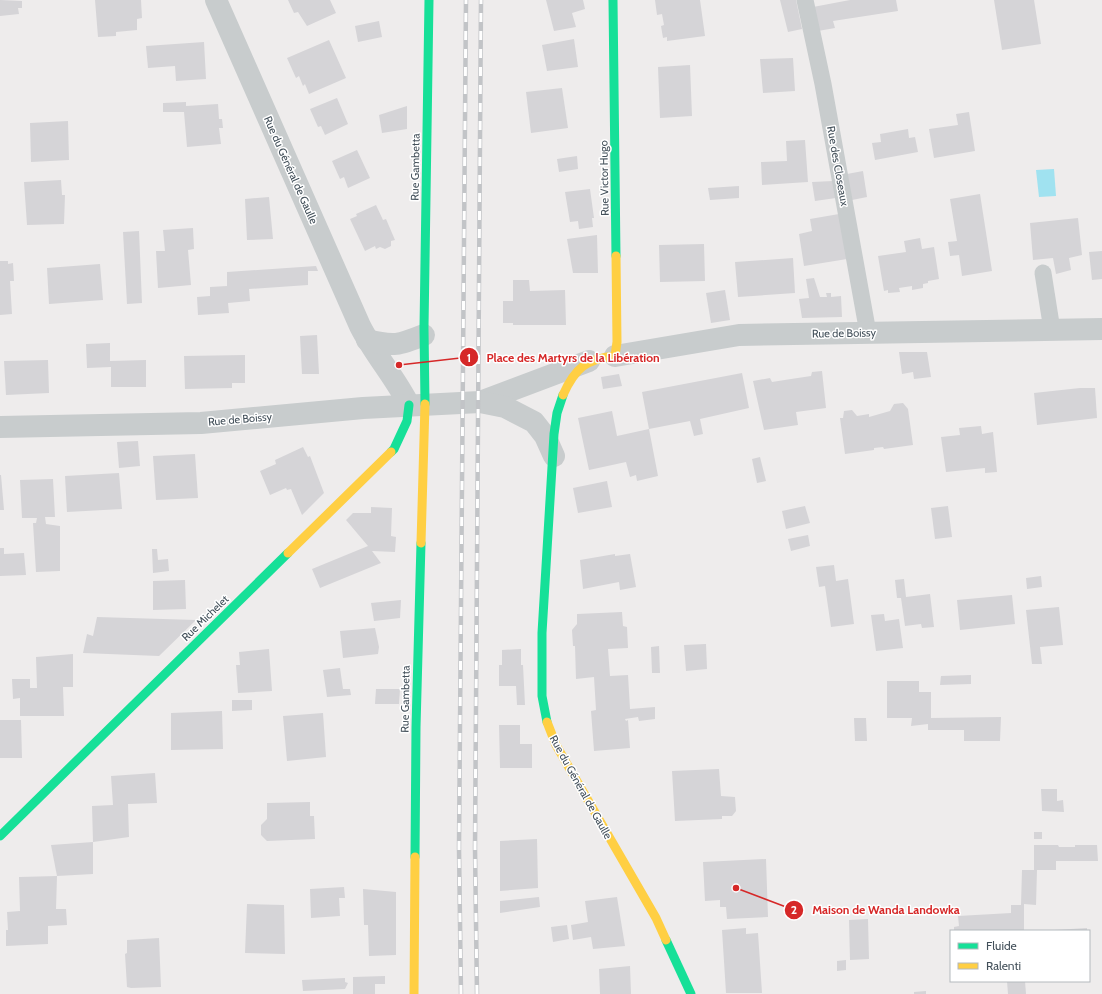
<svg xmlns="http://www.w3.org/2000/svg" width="1102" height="994" font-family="Cabin,sans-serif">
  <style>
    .water { fill: #a0e2f0 }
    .building { fill: #d5d4d7 }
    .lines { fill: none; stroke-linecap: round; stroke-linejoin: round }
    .lane { stroke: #c8cccd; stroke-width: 17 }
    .street { stroke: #c8cccd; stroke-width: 22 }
    .fast { stroke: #16e098; stroke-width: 9 }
    .slow { stroke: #ffcf43; stroke-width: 9 }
    .rail-casing { stroke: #c2c4c7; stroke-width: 4.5 }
    .rail { stroke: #fff; stroke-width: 3; stroke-dasharray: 9; stroke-linecap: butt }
    .labels { text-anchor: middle; stroke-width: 3; stroke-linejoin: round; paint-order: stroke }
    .street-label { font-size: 11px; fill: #43505a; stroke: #fff }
    .leader { fill: none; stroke: #d62828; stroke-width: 1.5 }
    .callout-dot { fill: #d62828; stroke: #fff; stroke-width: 1.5 }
    .mark-label { font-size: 12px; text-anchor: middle; font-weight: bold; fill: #fff }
    .callout-label { font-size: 12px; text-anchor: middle; font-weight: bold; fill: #d62828; stroke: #fff; stroke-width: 3; stroke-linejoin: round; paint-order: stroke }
  </style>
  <rect width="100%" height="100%" fill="#eeecec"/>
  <polygon class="water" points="1054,169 1056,196 1039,197 1036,170"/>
  <g class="building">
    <polygon points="0,0 22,1 22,8 18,8 19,14 0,16"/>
    <polygon points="95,0 141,0 142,18 137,19 137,30 116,32 116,36 98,37"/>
    <polygon points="288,0 330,0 336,13 307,26 298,12 294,13"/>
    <polygon points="546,0 583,0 585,9 572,13 576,27 554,31"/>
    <polygon points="655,0 700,0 705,36 667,41 667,37 663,38 661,26 664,25 662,14 657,15"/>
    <polygon points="780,0 796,0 802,29 788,32"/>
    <polygon points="850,0 896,0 898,11 833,21 835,28 818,31 813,7"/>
    <polygon points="994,0 1034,0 1041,44 1002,50"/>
    <polygon points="379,21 382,37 358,42 355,26"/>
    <polygon points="574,39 578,67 547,71 542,45"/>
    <polygon points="329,40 346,78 309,94 305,84 303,86 299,76 296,78 287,58"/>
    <polygon points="204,42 206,79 176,81 175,66 148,68 146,46"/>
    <polygon points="793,58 795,91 763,93 760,59"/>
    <polygon points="690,65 692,116 660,118 658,67"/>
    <polygon points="562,88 568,128 531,133 526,92"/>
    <polygon points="337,98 348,124 325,135 321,126 318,127 310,109"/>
    <polygon points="186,102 186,106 218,104 219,119 222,119 223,128 219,128 221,144 187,147 184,112 163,112 163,103"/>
    <polygon points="407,106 407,129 382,133 379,115"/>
    <polygon points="969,112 975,151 934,158 929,129 958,125 956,114"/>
    <polygon points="68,121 69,160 31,162 30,123"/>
    <polygon points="908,129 909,138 915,137 918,152 875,160 872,143 881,142 880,134"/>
    <polygon points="805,140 808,182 762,185 761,162 787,161 786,141"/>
    <polygon points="357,150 370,178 348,188 344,177 340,179 332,161"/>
    <polygon points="577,156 578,169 559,172 557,159"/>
    <polygon points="863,171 867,197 852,200 847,174"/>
    <polygon points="61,180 62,195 65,195 64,224 27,225 24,182"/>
    <polygon points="833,181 836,198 815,201 812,182"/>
    <polygon points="739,186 739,198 710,200 708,188"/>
    <polygon points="590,189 594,218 592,218 593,227 579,229 578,221 570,222 565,192"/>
    <polygon points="980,194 992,271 962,276 959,255 950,256 948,242 957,241 950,199"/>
    <polygon points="269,197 273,239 247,240 245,199"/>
    <polygon points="376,205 383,220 386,219 395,240 391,241 391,246 385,249 380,247 376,249 375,246 365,251 350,219 357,216 356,214"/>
    <polygon points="839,214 847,259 804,266 799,234 812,231 810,219"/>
    <polygon points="1078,218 1082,255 1069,258 1071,270 1056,274 1053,258 1033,260 1030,223"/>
    <polygon points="193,228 194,249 188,250 191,285 158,288 156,251 165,251 163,230"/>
    <polygon points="139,231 142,303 127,304 123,232"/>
    <polygon points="597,235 598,273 573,273 567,239"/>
    <polygon points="920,238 922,249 934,247 939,279 928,281 928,283 923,284 923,288 912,290 912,286 899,288 900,292 888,293 888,290 884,291 878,256 906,252 904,241"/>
    <polygon points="704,244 705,281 660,282 659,245"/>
    <polygon points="1102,251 1102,279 1092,280 1089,252"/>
    <polygon points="793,258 795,293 738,297 735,262"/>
    <polygon points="0,261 8,261 8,264 13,263 14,281 10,281 12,314 0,315"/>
    <polygon points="100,264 103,300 49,304 47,268"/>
    <polygon points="316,266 318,271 308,271 308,285 249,289 250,301 228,303 229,313 198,315 197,297 210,296 210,287 227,286 227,272"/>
    <polygon points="814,278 820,297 827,297 826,293 831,293 831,297 841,296 842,317 802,318 799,299 809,298 806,279"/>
    <polygon points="513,280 529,280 530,291 565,290 566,325 513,325 513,323 503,323 503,301 513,301"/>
    <polygon points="725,290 730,320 711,323 706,293"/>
    <polygon points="317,335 319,374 302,374 300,336"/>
    <polygon points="110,343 110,361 146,360 146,387 111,387 111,367 87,368 86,344"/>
    <polygon points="899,352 927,352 931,377 914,379 913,372 902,374"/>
    <polygon points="245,355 245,383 232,383 232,388 185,389 184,356"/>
    <polygon points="48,360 49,393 6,395 4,361"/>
    <polygon points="822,371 826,408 796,412 798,425 764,430 753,381 770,378 772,382 791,379 811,376 812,372"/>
    <polygon points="742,373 749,408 700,419 703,434 694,436 690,421 649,429 642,392"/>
    <polygon points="619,374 622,386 603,389 601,377"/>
    <polygon points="1080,388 1095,388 1097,418 1037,425 1034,393"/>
    <polygon points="903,403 908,409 913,445 884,449 883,447 874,448 874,450 845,454 840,418 843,418 844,411 852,410 857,416 869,414 869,417 890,411 894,404"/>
    <polygon points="612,411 617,436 649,429 658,476 637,481 636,475 630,477 626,462 589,470 578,418"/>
    <polygon points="981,426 982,434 993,432 997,472 985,473 985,468 946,472 941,437 960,435 959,428"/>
    <polygon points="138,441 140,466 119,468 117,442"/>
    <polygon points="303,447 308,457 310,456 324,493 302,515 291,489 287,490 286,488 270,495 260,471 276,464 275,460"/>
    <polygon points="195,454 198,498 156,500 153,456"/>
    <polygon points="760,457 766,481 757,483 752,459"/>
    <polygon points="119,473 122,509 67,512 65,476"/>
    <polygon points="0,475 1,475 4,510 0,510"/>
    <polygon points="53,479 55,517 45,517 46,524 60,526 60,571 36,572 33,523 36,523 37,518 22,518 20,480"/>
    <polygon points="607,481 612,507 578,513 573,488"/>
    <polygon points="805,506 810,523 786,529 782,511"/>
    <polygon points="948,506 952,537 935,539 931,508"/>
    <polygon points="371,507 392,508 391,536 396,537 395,552 372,551 381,563 320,588 312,569 368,546 346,520 353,513 371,513"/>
    <polygon points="808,535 810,546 791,551 788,539"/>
    <polygon points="0,548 4,548 4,554 24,553 26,575 0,576"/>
    <polygon points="152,549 157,549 158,560 168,559 169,571 153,573"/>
    <polygon points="615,554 615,556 630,554 636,587 620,590 619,582 583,589 580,560"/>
    <polygon points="834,565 836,581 848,579 854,624 831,627 825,586 819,587 816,567"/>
    <polygon points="1041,576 1042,587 1027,589 1026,578"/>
    <polygon points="904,579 906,597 930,594 934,627 922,628 921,624 905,626 901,598 897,598 895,580"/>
    <polygon points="185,580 186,609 153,610 153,581"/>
    <polygon points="1012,595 1015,624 960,630 957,600"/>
    <polygon points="401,600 400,618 374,621 371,603"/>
    <polygon points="1059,607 1063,645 1040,647 1042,664 1032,664 1026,610"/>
    <polygon points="622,612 623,626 627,627 628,648 608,649 610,676 628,675 630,709 655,707 655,719 639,721 638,717 625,719 626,721 628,720 630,748 594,751 591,711 596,710 594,677 576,679 575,646 573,646 572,630 577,624 577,614"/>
    <polygon points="884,614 885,621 899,619 903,648 876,651 871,615"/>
    <polygon points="97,617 196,620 159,656 83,653 87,634 93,636"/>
    <polygon points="375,628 379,647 378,654 343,658 340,631"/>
    <polygon points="706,644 707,669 686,671 684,645"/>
    <polygon points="659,646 660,673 652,673 651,647"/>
    <polygon points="269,649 272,691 238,693 236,665 240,665 239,652"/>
    <polygon points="521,649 521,665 523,665 525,705 517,705 516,686 499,686 499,665 502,665 502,650"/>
    <polygon points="73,654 73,687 63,687 64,716 20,716 20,698 13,699 12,679 30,679 30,688 37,688 36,657"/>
    <polygon points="340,668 343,689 350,689 351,695 327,697 323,670"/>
    <polygon points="971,675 971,684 940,685 941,676"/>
    <polygon points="887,681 919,681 919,692 931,692 931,718 1001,717 1000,741 964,741 964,730 928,730 928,724 911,726 912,718 887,718"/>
    <polygon points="376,689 400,689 399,704 375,704"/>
    <polygon points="232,700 252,700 252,710 232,711"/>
    <polygon points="222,711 223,749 171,750 171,713"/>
    <polygon points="323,713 326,757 287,761 283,716"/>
    <polygon points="854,718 866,718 867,741 855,741"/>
    <polygon points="0,720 21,720 22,758 0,758"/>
    <polygon points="499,725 520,725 520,744 532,744 532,768 500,768"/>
    <polygon points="719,769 721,796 735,797 736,811 732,816 722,816 722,819 675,821 672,771"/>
    <polygon points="155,773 157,803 128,804 129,837 93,842 92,806 113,805 111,776"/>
    <polygon points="1041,789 1057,789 1057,801 1063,800 1064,812 1042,811"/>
    <polygon points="310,802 310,816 314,816 315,839 267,841 261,835 261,825 267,819 267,803"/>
    <rect x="1034" y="832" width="8" height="7"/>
    <polygon points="537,839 538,888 500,891 500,841"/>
    <polygon points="93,842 93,874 57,876 51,845"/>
    <polygon points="1034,845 1058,845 1059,847 1075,847 1075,845 1097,845 1098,861 1056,861 1056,870 1037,870 1036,905 1024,904 1024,931 954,931 954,927 959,926 958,916 1011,913 1011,905 1021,905 1022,870 1034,870"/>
    <polygon points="766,859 768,917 727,919 726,907 720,907 720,900 705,901 703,862"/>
    <polygon points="57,876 56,909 66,909 67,925 48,926 48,944 6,946 6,930 8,930 7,912 20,911 19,877"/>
    <polygon points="344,887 345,898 339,898 340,916 311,918 310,889"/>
    <polygon points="363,889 396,892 396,955 369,956 368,925 364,925"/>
    <polygon points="539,897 540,907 500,913 500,901"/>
    <polygon points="617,897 625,946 593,949 591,937 573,940 571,925 588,922 585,901"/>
    <polygon points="247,904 284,905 285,954 245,953"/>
    <polygon points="868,919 869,959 850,960 849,920"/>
    <polygon points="567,925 569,939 553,942 551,927"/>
    <polygon points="746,928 746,934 758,933 762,993 726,993 722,930"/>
    <polygon points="1087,928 1087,931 1055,931 1055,930"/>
    <polygon points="159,938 161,987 131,988 127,987 125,954 127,953 127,940"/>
    <polygon points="846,960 846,970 837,971 837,961"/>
    <polygon points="630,966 631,994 600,994 599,969"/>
    <polygon points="385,976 385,984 375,984 375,994 353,994 353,977"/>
    <polygon points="345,978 345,982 348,983 345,989 303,991 302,980"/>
    <polygon points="1007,981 1025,981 1026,994 1008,994"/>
    <polygon points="926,991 926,994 914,994 914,992"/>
  </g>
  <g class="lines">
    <g class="lane">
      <polyline points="805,0 823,84 868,333"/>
      <polyline points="1043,273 1052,330"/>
    </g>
    <g class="street">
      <path d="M216,0L360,326C374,354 395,377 409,405"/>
      <path d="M367,340C394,347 399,345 424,335"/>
      <polyline points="615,356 739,335 1102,329"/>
      <polyline points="480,402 589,361"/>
      <polyline points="0,427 201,423 363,408 480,402 505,407 534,422 545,436 554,456"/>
    </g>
    <g class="fast">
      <polyline points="613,0 616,256"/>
      <polyline points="425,404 424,328 429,0"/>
      <polyline points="391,452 394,449 407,421 409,405"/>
      <polyline points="547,722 542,696 542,633 554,434 557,413 563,395"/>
      <polyline points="0,836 288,553"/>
      <polyline points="415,857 416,727 421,543"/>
      <polyline points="666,940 691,994"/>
    </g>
    <g class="slow">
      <path d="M563,395C575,368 586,359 615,356L617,342L616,256"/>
      <polyline points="421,543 425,404"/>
      <polyline points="288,553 391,452"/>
      <polyline points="547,722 556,745 656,918 666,940"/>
      <polyline points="414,994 415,857"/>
    </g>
    <defs>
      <g id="rail">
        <polyline points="461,994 459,848 466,0"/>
        <polyline points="477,994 475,848 481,0"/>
      </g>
    </defs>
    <use href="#rail" class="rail-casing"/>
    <use href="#rail" class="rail"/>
  </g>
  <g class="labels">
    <g class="street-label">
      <text transform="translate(838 166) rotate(80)" y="4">Rue des Closeaux</text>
      <text transform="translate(415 167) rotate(-89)" y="4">Rue Gambetta</text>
      <text transform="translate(291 170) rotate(66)" y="4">Rue du Général de Gaulle</text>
      <text transform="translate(604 178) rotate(-91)" y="4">Rue Victor Hugo</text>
      <text transform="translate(844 333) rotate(-1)" y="4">Rue de Boissy</text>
      <text transform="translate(240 419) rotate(-5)" y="4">Rue de Boissy</text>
      <text transform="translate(205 618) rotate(-44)" y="4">Rue Michelet</text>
      <text transform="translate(405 699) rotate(-89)" y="4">Rue Gambetta</text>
      <text transform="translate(581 787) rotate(61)" y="4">Rue du Général de Gaulle</text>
    </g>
  </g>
  <path class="leader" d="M399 365L469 357M736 888L794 910"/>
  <g class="callout-dot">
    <circle cx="399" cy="365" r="4"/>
    <circle cx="736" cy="888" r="4"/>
    <circle cx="469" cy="357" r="10"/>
    <circle cx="794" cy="910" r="10"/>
  </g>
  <g class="mark-label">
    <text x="469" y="362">1</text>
    <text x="794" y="914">2</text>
  </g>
  <g class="callout-label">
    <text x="573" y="362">Place des Martyrs de la Libération</text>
    <text x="886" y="914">Maison de Wanda Landowka</text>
  </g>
  <rect x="950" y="930" width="140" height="52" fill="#ffffff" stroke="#b4b9bd"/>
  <rect x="958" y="943" width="20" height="6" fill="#16e098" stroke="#b4b9bd"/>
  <text x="986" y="950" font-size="12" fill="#43505a">Fluide</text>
  <rect x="958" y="963" width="20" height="6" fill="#ffcf43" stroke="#b4b9bd"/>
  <text x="986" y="970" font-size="12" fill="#43505a">Ralenti</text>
</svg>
